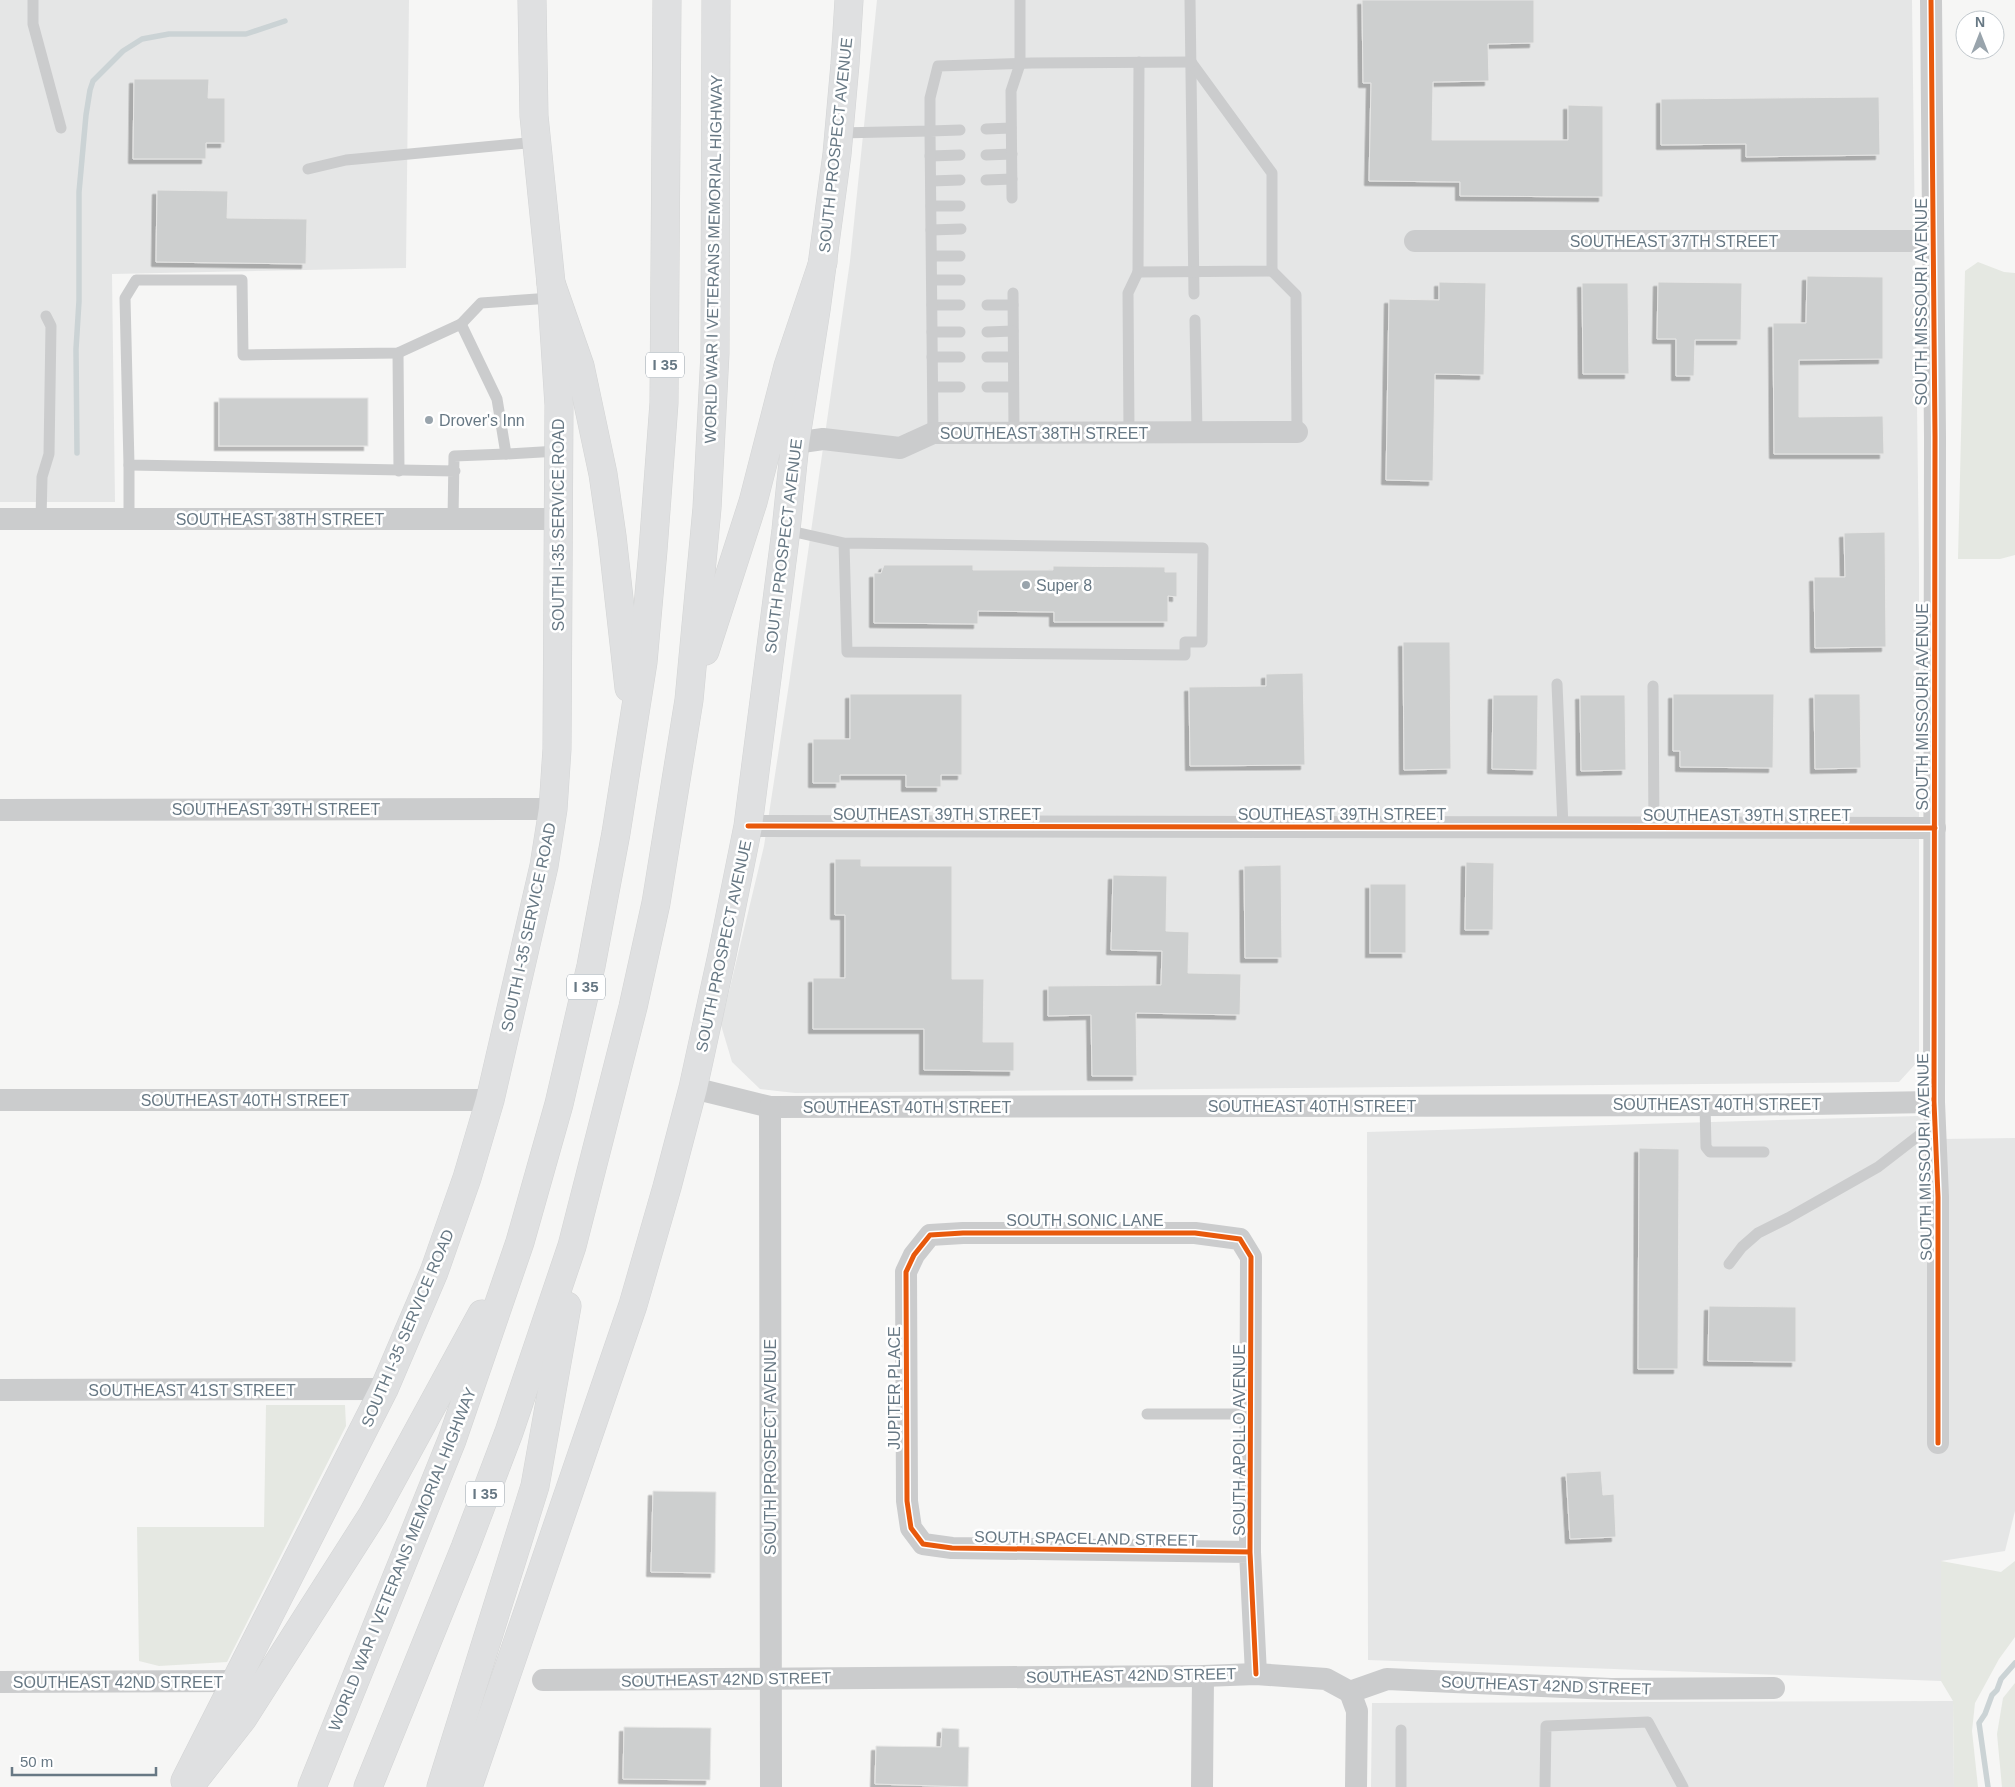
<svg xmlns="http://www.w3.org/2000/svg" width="2015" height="1787" font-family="Helvetica,sans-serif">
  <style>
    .built { fill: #e5e6e6 }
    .green { fill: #e5e8e2 }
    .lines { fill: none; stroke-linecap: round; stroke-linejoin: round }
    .stream { stroke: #cbd3d5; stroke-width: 5.5 }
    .building { fill: #cdcfcf; stroke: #e6e6e5; filter: url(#shadow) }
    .secondary-casing { stroke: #d3d4d5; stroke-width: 29 }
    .highway-casing { stroke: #d3d4d4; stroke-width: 29 }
    .lane { stroke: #cbcccd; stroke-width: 11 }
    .street { stroke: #cbcccd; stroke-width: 22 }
    .secondary { stroke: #dfe0e1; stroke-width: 28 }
    .highway { stroke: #dfe0e1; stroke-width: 28 }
    .cycleway-casing { stroke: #fff; stroke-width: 8 }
    .cycleway { stroke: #e8590c; stroke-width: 5 }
    .poi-dot { fill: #99a4ac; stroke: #fff; stroke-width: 2 }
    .labels { text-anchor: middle; stroke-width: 5; stroke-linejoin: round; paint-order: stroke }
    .shield { fill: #fff; stroke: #95a0a9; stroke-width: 1 }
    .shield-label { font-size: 15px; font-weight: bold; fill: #677884 }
    .street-label { font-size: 16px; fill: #677884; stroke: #fff }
    .poi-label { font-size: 16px; fill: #677884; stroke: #fff; text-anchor: start }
  </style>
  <defs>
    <filter id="shadow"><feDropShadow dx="-4.5" dy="4.5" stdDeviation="0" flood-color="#0004"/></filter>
  </defs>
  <rect width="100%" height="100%" fill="#f6f6f5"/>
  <g class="built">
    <polygon points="0,0 409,0 406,268 112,274 115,502 0,502"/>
    <polygon points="877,0 1912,0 1919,566 1919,1060 1899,1082 795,1093 760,1089 732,1062 721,1025 764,846 789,684 850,261"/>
    <polygon points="1918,1116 1941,1139 2015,1138 2015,1511 2005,1551 1941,1561 1941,1681 1368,1660 1367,1132"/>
    <polygon points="1953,1701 1954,1787 1371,1787 1372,1703"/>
  </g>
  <g class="green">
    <polygon points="1978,262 2004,272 2015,273 2015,555 2000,559 1958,559 1965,271"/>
    <polygon points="266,1405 345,1405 346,1426 227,1662 159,1666 139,1661 137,1527 264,1527"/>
    <polygon points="1941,1561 2001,1572 2015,1561 2015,1637 1999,1659 1975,1703 1972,1731 1978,1787 1954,1787 1953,1701 1941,1681"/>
    <polygon points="2015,1683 2015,1787 2002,1787 1997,1734 2003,1698"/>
  </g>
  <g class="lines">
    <g class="stream">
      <polyline points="77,453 76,349 79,301 79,192 86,115 90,90 93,81 123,51 142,39 169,34 246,34 285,21"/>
      <polyline points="1988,1787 1979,1723 1985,1714 1992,1695 1997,1690 2001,1679 2015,1663"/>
    </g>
  </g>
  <g class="building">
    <polygon points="1362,0 1534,0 1534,43 1488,44 1489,81 1433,82 1432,140 1568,140 1568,105 1603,106 1603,197 1460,196 1460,182 1369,181 1371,83 1363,83"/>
    <polygon points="134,79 209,79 208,98 225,98 225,143 206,143 206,159 133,159"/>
    <polygon points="1879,97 1880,155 1746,157 1746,144 1661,145 1661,99"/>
    <polygon points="157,190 228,191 227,218 307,219 306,264 156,262"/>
    <polygon points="1807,276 1883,277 1883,359 1799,360 1799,417 1883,416 1884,454 1774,454 1773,323 1806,323"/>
    <polygon points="1439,282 1486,283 1484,375 1435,374 1433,481 1386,480 1389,299 1439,300"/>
    <polygon points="1658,282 1742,283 1741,340 1695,340 1694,376 1676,376 1676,339 1657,339"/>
    <polygon points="1582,283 1628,283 1629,374 1583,374"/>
    <rect x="219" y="398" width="149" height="48"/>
    <polygon points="1885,532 1886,647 1815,648 1814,577 1845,577 1844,533"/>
    <polygon points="884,565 973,565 973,570 1053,570 1053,566 1165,567 1165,572 1177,572 1177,597 1168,596 1168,622 1054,622 1054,612 978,611 978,624 874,623 874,573 881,573"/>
    <polygon points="1403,642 1450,642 1451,769 1404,770"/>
    <polygon points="1303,673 1305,765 1190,766 1189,687 1266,686 1266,674"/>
    <polygon points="850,694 962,694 962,775 941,775 941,787 906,787 906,775 840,775 840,783 813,783 813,739 850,739"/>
    <polygon points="1673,694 1774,694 1773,768 1680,767 1680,751 1673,751"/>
    <polygon points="1814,694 1860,694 1861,768 1815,769"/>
    <polygon points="1493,695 1538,695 1537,770 1492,769"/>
    <polygon points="1580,695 1625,695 1626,770 1581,771"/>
    <polygon points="835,859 861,859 861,866 952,866 952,979 984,979 983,1042 1014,1042 1014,1071 924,1070 924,1029 813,1029 813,978 845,978 845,915 835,915"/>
    <polygon points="1466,862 1494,863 1493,930 1465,930"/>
    <polygon points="1281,865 1282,958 1245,958 1244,866"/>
    <polygon points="1113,875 1167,876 1166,931 1189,932 1188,973 1241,974 1240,1015 1136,1013 1137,1076 1092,1076 1091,1015 1048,1016 1048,986 1161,985 1162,951 1111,950"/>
    <rect x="1370" y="884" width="36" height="69"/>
    <polygon points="1639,1148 1679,1149 1678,1369 1638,1369"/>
    <polygon points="1709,1306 1796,1307 1796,1362 1708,1361"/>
    <polygon points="1601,1471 1603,1495 1614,1494 1616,1537 1570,1539 1566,1473"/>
    <polygon points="653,1491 716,1492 715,1573 651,1572"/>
    <polygon points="624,1727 711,1728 710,1780 623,1779"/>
    <polygon points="942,1728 959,1729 959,1747 969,1747 968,1787 875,1784 876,1746 941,1747"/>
  </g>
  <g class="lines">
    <defs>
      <g id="secondary">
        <polyline points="185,1781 384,1389 434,1272 467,1178 490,1100 544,866 553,809 557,749 559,405 551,283 534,116 532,0"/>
        <polyline points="468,1787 633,1305 667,1187 693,1088 722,955 748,826 786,530 795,443 816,310 837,154 845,64 849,0"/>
      </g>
      <g id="highway">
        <polyline points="551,283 580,366 603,474 612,536 629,688"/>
        <polyline points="705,651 753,502 788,366 823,262"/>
        <polyline points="189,1787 243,1718 373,1514 482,1314"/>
        <polyline points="312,1787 452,1440 520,1242 559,1104 591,966 616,833 643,662 653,550 664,403 667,0"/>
        <polyline points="368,1787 465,1548 509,1432 572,1246 633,1007 656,903 689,700 707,508 715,353 716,0"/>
        <polyline points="441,1787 535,1486 567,1306"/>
      </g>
    </defs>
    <use href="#secondary" class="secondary-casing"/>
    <use href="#highway" class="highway-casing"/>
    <g class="lane">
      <polyline points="33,0 33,24 61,128"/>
      <polyline points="1190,0 1194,294"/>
      <polyline points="1139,62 1138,272 1272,271 1272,173 1191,62"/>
      <polyline points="986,129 1011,128"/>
      <polyline points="839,133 930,131 930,98 938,66 1032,63 1191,62"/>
      <polyline points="986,155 1012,154"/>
      <polyline points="930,156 960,155"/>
      <polyline points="308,169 346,160 537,142"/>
      <polyline points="986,180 1012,179"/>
      <polyline points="931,181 960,180"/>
      <polyline points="1012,198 1011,91 1020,64 1020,0"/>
      <polyline points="931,206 960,206"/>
      <polyline points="931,230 961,229"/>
      <polyline points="932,256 960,256"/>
      <polyline points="1272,271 1296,295 1297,432"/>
      <polyline points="932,280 960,280"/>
      <polyline points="1013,293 1014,432"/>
      <polyline points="932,305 960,305"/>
      <polyline points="987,305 1013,305"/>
      <polyline points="1195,320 1197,432"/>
      <polyline points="461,324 481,303 551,298"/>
      <polyline points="932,332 960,332"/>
      <polyline points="987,332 1013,331"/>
      <polyline points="398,353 399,471"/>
      <polyline points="932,357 960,357"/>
      <polyline points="987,357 1013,357"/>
      <polyline points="933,387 960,387"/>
      <polyline points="987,387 1013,387"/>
      <polyline points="1129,432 1128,293 1138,272"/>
      <polyline points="933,433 930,131 960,130"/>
      <polyline points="506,454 558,451"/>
      <polyline points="41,519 42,477 49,454 51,326 46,316"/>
      <polyline points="129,519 129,465"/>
      <polyline points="453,519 454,456 506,454 497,399 461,324 398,353 243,355 242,280 136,280 125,298 129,465 455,471"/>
      <polyline points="786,530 844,543 847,652 1185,655 1185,642 1202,642 1203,548 844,543"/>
      <polyline points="1557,684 1563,827"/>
      <polyline points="1653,686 1654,827"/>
      <polyline points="1705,1105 1706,1147 1710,1152 1764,1152"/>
      <polyline points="1729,1264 1742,1247 1758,1233 1788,1218 1878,1167 1935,1123"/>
      <polyline points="1147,1414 1252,1414"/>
      <polyline points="1401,1730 1401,1787"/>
      <polyline points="1545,1787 1546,1726 1648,1722 1683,1787"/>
    </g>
    <g class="street">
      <polyline points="1931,0 1935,437 1934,1102 1938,1197 1938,1443"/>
      <polyline points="1415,241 1933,241"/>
      <polyline points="795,443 823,439 900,448 933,433 1297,432"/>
      <polyline points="0,519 559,519"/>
      <polyline points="0,810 553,809"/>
      <polyline points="748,826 1935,828"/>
      <polyline points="693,1088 770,1107 1737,1105 1934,1102"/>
      <polyline points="0,1100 490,1100"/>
      <polyline points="770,1107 771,1787"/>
      <polyline points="0,1390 384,1389"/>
      <polyline points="1250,1552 952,1548 923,1544 911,1528 907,1501 906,1272 914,1255 930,1235 963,1233 1195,1233 1240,1239 1251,1257 1250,1552 1256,1674"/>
      <polyline points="543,1680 1203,1676 1256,1674 1326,1679 1350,1692 1387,1679 1611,1689 1774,1688"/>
      <polyline points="0,1682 236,1681"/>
      <polyline points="1350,1692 1357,1711 1356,1787"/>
      <polyline points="1202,1787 1203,1676"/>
    </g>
    <use href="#secondary" class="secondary"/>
    <use href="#highway" class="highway"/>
    <defs>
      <g id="cycleway">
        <polyline points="1931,0 1935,437 1934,1102 1938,1197 1938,1443"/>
        <polyline points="748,826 1935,828"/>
        <polyline points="1250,1552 952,1548 923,1544 911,1528 907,1501 906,1272 914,1255 930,1235 963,1233 1195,1233 1240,1239 1251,1257 1250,1552 1256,1674"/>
      </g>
    </defs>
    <use href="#cycleway" class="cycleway-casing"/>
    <use href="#cycleway" class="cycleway"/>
  </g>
  <g class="poi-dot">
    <circle cx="429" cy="420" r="5"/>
    <circle cx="1026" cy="585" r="5"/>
  </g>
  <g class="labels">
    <g class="shield">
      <rect x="646" y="352.5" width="38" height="25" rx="4"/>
      <rect x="567" y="974.5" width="38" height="25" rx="4"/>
      <rect x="466" y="1481.5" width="38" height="25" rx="4"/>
    </g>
    <g class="shield-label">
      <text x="665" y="370">I 35</text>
      <text x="586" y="992">I 35</text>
      <text x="485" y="1499">I 35</text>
    </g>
    <g class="street-label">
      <text transform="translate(835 145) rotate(-84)" y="6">SOUTH PROSPECT AVENUE</text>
      <text x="1674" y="247">SOUTHEAST 37TH STREET</text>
      <text transform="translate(713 259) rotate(-89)" y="6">WORLD WAR I VETERANS MEMORIAL HIGHWAY</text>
      <text transform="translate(1921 302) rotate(-90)" y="6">SOUTH MISSOURI AVENUE</text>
      <text x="1044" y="439">SOUTHEAST 38TH STREET</text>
      <text x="280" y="525">SOUTHEAST 38TH STREET</text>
      <text transform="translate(558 525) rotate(-90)" y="6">SOUTH I-35 SERVICE ROAD</text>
      <text transform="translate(783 546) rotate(-83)" y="6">SOUTH PROSPECT AVENUE</text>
      <text transform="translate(1922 707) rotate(-90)" y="6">SOUTH MISSOURI AVENUE</text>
      <text x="276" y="815">SOUTHEAST 39TH STREET</text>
      <text x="937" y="820">SOUTHEAST 39TH STREET</text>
      <text x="1342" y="820">SOUTHEAST 39TH STREET</text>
      <text x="1747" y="821">SOUTHEAST 39TH STREET</text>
      <text transform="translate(528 927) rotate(-78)" y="6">SOUTH I-35 SERVICE ROAD</text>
      <text transform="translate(723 946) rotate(-78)" y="6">SOUTH PROSPECT AVENUE</text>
      <text x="245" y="1106">SOUTHEAST 40TH STREET</text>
      <text x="1717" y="1110">SOUTHEAST 40TH STREET</text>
      <text x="1312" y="1112">SOUTHEAST 40TH STREET</text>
      <text x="907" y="1113">SOUTHEAST 40TH STREET</text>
      <text transform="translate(1924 1157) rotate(-91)" y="6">SOUTH MISSOURI AVENUE</text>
      <text x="1085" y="1226">SOUTH SONIC LANE</text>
      <text transform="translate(407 1328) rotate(-67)" y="6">SOUTH I-35 SERVICE ROAD</text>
      <text transform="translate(894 1388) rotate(-90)" y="6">JUPITER PLACE</text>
      <text x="192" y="1396">SOUTHEAST 41ST STREET</text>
      <text transform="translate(1239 1440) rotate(-90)" y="6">SOUTH APOLLO AVENUE</text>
      <text transform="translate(770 1447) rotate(-90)" y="6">SOUTH PROSPECT AVENUE</text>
      <text transform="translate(1086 1538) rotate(1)" y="6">SOUTH SPACELAND STREET</text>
      <text transform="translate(402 1559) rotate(-68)" y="6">WORLD WAR I VETERANS MEMORIAL HIGHWAY</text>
      <text transform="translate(1131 1675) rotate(-1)" y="6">SOUTHEAST 42ND STREET</text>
      <text transform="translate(726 1679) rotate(-1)" y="6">SOUTHEAST 42ND STREET</text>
      <text x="118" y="1688">SOUTHEAST 42ND STREET</text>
      <text transform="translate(1546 1685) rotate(2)" y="6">SOUTHEAST 42ND STREET</text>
    </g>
    <g class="poi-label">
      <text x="439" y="426">Drover's Inn</text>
      <text x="1036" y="591">Super 8</text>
    </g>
  </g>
  <g transform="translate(1980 35)"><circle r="24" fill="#ffffff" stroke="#c2c9ce"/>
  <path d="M0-4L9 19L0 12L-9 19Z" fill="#99a4ac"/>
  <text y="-8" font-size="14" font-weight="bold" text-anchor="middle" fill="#677884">N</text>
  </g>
  <path d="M12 1767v8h144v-8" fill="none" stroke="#677884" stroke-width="2.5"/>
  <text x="20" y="1767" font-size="15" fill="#677884" stroke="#ffffff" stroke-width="4" paint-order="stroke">50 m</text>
</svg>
